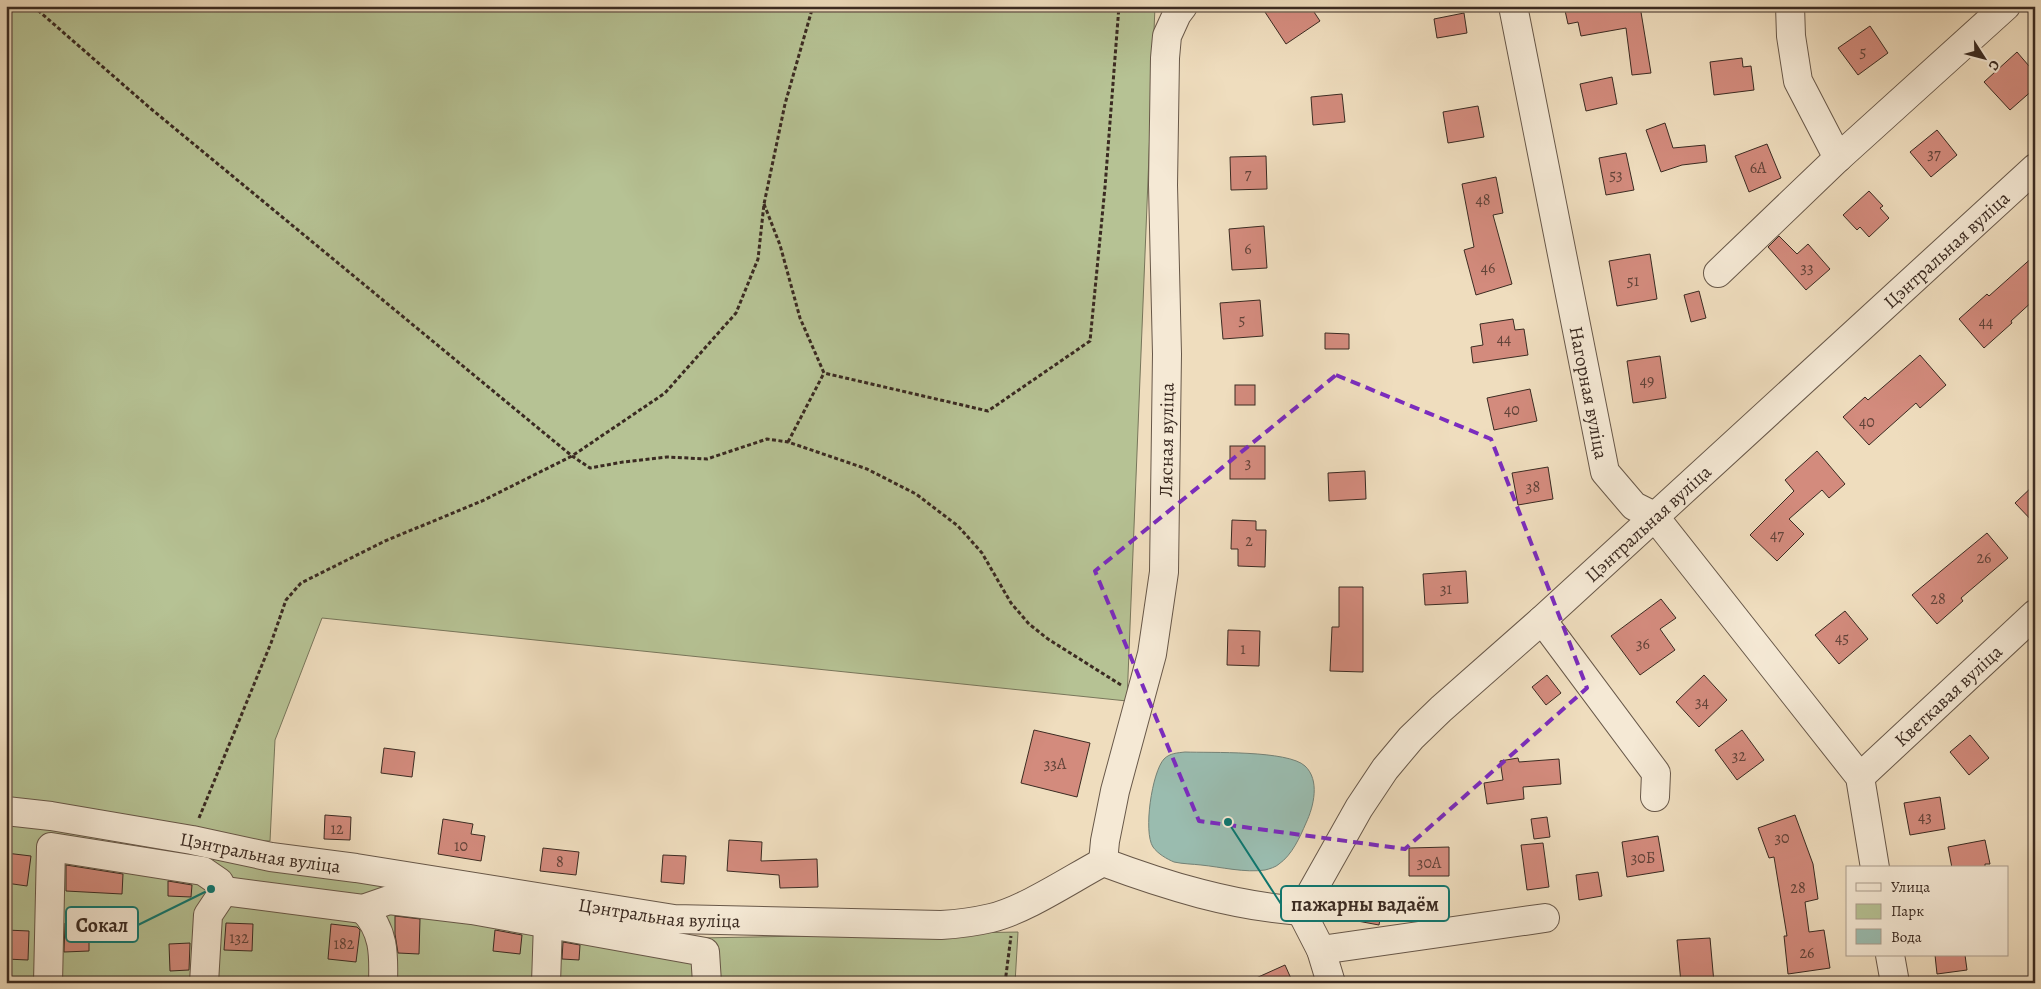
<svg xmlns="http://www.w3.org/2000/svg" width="2041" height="989" font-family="Alegreya,serif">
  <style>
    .green { fill: #b6c294; stroke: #78765b }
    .water { fill: #9abcaf; stroke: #748277 }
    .building { fill: #d38b7d; stroke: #3b2b22 }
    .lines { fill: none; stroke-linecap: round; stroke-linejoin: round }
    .minor-casing { stroke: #685849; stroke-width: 30 }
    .path { stroke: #3b2b22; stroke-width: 3; stroke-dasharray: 4 2.5; stroke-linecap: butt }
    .minor { stroke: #f5e9d5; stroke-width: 28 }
    .marked { fill: none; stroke: #7b2cbf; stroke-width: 4; stroke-dasharray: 10 6; stroke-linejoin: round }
    .labels { text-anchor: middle; stroke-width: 4; stroke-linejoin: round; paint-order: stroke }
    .number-label { font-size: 16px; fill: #614339 }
    .street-label { font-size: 19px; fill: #3b2b22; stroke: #f5e9d5 }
    .leader { fill: none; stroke: #0f766e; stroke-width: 2 }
    .callout-dot { fill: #0f766e; stroke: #f5e9d5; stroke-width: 2 }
    .callout { fill: #f5e9d5; stroke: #0f766e; stroke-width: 2 }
    .callout-label { font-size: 20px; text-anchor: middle; font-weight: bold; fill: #3b2b22 }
  </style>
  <rect width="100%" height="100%" fill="#efddbe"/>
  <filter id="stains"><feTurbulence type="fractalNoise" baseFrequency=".004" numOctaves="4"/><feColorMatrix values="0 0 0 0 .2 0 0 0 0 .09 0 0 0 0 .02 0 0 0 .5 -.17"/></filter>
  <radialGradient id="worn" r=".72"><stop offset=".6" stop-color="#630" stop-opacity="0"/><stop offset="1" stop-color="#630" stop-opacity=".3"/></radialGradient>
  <polygon class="green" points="6,6 1155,6 1127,701 322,618 275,740 270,841 150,838 700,938 1018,932 1015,983 6,983"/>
  <path class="water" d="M1185,752C1210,753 1288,750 1305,766C1320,780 1314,806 1306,823C1300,837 1292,855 1279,864C1276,867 1269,869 1265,870C1245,873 1221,867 1201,865C1193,864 1183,864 1174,862C1167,859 1158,854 1153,847C1143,832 1152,772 1164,759C1170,753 1177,753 1185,752Z"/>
  <g class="building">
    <polygon points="1261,6 1310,6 1320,21 1286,44"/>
    <polygon points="1564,6 1640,6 1651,73 1632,75 1626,28 1581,36 1578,22 1568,24"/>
    <polygon points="1464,13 1467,33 1437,38 1434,19"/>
    <polygon points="1870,26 1888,53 1858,75 1838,48"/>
    <polygon points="2017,52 2035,73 2035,88 2010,110 1984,82"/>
    <polygon points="1742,58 1743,67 1751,66 1754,90 1714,95 1710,62"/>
    <polygon points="1612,77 1617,104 1586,111 1580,84"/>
    <polygon points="1342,94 1345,122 1313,125 1311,97"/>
    <polygon points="1478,106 1484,137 1448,143 1443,112"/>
    <polygon points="1665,123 1673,148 1705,145 1707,162 1682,165 1661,172 1646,130"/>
    <polygon points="1937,130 1957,155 1931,177 1910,152"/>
    <polygon points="1767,144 1781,178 1749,192 1735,156"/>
    <polygon points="1626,153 1634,190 1606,195 1599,158"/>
    <polygon points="1266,156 1267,189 1231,190 1230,157"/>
    <polygon points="1496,177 1503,213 1493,215 1512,284 1476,295 1464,250 1474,247 1462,184"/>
    <polygon points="1869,191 1883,206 1880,208 1889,218 1869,237 1860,227 1857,230 1843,215"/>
    <polygon points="1264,226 1267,268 1232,270 1229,229"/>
    <polygon points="1779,236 1797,254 1808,244 1830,269 1806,290 1768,247"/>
    <polygon points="1650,254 1657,299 1617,306 1609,261"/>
    <polygon points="2035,255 2035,299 2011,321 2012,323 1984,348 1959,319 1987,294 1989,296"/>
    <polygon points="1699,291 1706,318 1691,322 1684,295"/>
    <polygon points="1260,300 1263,336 1223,339 1220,303"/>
    <polygon points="1513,319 1515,330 1524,329 1528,355 1473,363 1471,347 1483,345 1480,324"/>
    <polygon points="1325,333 1349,334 1349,349 1325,349"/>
    <polygon points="1920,355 1946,385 1920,408 1916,403 1869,445 1843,417 1865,397 1868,400"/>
    <polygon points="1660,356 1666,398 1633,403 1627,361"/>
    <rect x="1235" y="385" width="20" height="20"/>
    <polygon points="1530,389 1537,421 1494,430 1487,398"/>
    <rect x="1230" y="446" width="35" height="33"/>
    <polygon points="1817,451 1845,484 1829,498 1822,490 1789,519 1804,534 1777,561 1750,535 1794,491 1785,480"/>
    <polygon points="1548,467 1553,499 1518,505 1512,473"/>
    <polygon points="1365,471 1366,499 1329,501 1328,473"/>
    <polygon points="2035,484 2035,524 2015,503"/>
    <polygon points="1232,520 1256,521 1256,530 1266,530 1265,567 1238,566 1238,549 1231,549"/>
    <polygon points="1987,533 2008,558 1961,598 1963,601 1937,624 1912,595"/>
    <polygon points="1466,571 1468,603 1425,605 1423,574"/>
    <polygon points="1339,587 1363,587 1363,672 1330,671 1332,627 1339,627"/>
    <polygon points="1661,599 1676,618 1660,629 1675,650 1640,675 1611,636"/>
    <polygon points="1845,611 1868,639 1839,664 1815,635"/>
    <polygon points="1228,630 1260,631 1259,666 1227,665"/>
    <polygon points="1547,675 1561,693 1546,705 1532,687"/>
    <polygon points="1704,675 1727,700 1699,727 1676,702"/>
    <polygon points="1034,730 1090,743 1077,797 1021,783"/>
    <polygon points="1742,730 1764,760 1737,780 1715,750"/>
    <polygon points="1970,735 1989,758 1969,775 1950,752"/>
    <polygon points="384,748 415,752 412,777 381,773"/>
    <polygon points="1518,758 1519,762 1559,759 1561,784 1523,787 1524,799 1487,804 1484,783 1503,780 1500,761"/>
    <polygon points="1940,797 1945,829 1910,835 1904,803"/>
    <polygon points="325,815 351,817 350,840 324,839"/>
    <polygon points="1795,815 1813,864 1818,899 1805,902 1809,932 1824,930 1830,968 1788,974 1784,936 1787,936 1774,857 1769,858 1758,828"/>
    <polygon points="1547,817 1550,837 1534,839 1531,819"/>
    <polygon points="443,819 473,824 471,834 485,836 481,861 438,854"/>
    <polygon points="1658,836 1664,871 1627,877 1622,842"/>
    <polygon points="729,840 762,842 761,861 817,859 818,887 780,888 779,875 727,871"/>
    <polygon points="1985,840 1990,864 1985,864 1985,868 1952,868 1948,847"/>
    <polygon points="1543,843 1549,887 1527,890 1521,845"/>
    <polygon points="1449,847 1449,876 1409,876 1409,848"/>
    <polygon points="543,848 579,852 576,875 540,871"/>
    <polygon points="6,853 31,856 27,886 6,883"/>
    <polygon points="663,855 686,856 684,884 661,882"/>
    <polygon points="66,865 123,874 122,894 66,891"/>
    <polygon points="1598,872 1602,896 1579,900 1576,875"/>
    <polygon points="168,881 192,885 191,897 168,896"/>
    <polygon points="1355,903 1382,908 1379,925 1352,920"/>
    <polygon points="395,916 420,919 419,954 398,953 395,934"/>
    <polygon points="65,923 89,923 89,951 64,952"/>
    <polygon points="226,923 253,924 252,951 224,950"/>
    <polygon points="331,924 357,927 360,930 356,962 328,959"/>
    <polygon points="6,930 29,931 28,960 6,959"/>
    <polygon points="495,930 522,935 520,954 493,951"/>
    <polygon points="1710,938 1714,983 1681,983 1677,940"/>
    <polygon points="563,942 580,945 579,960 562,959"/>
    <polygon points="190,943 189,970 170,971 169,944"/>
    <polygon points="1935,955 1965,955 1967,970 1937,974"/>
    <polygon points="1285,965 1293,983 1245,983"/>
  </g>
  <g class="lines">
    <defs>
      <g id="minor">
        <path id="s1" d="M1513,6L1605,472L1634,506L1654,516L1860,777L1875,868"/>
        <polyline points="1790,6 1791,36 1798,81 1838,158"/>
        <polyline points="1718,273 1838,158 2006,6"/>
        <polyline points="1542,620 1656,773 1655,797"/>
        <path id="s2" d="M1860,777L2035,614"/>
        <path id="s3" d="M6,811L51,816L192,840L271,857L356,868L674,919L941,925C958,924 974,922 991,918C1025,910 1071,879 1103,862C1167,886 1233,906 1301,911L1359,808L1385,769L1411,738L1441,709L1542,620L2035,168"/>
        <path id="s4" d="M1103,862L1105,841L1115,791L1152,654L1164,572L1167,354L1163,185L1165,58L1167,36L1177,14L1183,6"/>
        <polyline points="224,891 363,909 389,900 472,910 705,952 707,983"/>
        <path d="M363,909C384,930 384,954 383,983"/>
        <polyline points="1301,911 1321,950 1331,983"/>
        <polyline points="1321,950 1545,918"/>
        <polyline points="1890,955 1895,983"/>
        <polyline points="48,983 51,847 203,871 219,882 224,891"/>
        <polyline points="204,983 208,915 224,891"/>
        <polyline points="546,983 548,923"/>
      </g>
    </defs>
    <use href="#minor" class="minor-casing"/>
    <g class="path">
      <polyline points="33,6 150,108 572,456 590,468 623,462 667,457 707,459 767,439 788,442 867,469 916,494 958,526 982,553 1011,603 1029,624 1048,639 1121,685"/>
      <polyline points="764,204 780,245 800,318 824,373 988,411 1090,341 1105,187 1119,6"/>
      <polyline points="788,442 824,373"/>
      <polyline points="199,818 271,643 286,600 301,583 385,541 482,501 572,456 665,393 736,313 758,259 764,204 785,104 813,6"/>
      <polyline points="1005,983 1011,936"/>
    </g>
    <use href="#minor" class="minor"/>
  </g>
  <path class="marked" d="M1336,375L1491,439L1587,688L1405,849L1199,821L1095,571Z"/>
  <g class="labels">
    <g class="number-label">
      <text x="1863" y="57">5</text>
      <text x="1934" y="159">37</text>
      <text x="1758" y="173">6А</text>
      <text x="1248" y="179">7</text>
      <text x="1616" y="180">53</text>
      <text x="1483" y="205">48</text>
      <text x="1248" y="254">6</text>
      <text x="1488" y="273">46</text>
      <text x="1807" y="273">33</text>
      <text x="1633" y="286">51</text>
      <text x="1242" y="325">5</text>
      <text x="1986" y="327">44</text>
      <text x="1504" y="344">44</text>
      <text x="1647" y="386">49</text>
      <text x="1512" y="415">40</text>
      <text x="1867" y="427">40</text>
      <text x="1248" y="468">3</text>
      <text x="1533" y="492">38</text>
      <text x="1777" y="540">47</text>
      <text x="1249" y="546">2</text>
      <text x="1984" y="563">26</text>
      <text x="1446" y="594">31</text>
      <text x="1938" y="604">28</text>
      <text x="1842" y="643">45</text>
      <text x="1643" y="649">36</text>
      <text x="1243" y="654">1</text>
      <text x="1702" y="707">34</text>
      <text x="1739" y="761">32</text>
      <text x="1055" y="769">33А</text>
      <text x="1925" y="822">43</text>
      <text x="337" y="834">12</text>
      <text x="1782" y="843">30</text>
      <text x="461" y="851">10</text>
      <text x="1643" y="863">30Б</text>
      <text x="560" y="867">8</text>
      <text x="1429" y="868">30А</text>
      <text x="1798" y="893">28</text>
      <text x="239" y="943">132</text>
      <text x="344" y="949">182</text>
      <text x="1807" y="958">26</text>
    </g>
    <g class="street-label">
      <text dy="7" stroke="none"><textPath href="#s3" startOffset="2255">Цэнтральная вуліца</textPath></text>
      <text dy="7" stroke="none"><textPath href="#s1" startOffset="394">Нагорная вуліца</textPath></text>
      <text dy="7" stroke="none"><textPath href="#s4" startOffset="429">Лясная вуліца</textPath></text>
      <text dy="7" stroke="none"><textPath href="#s3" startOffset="1850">Цэнтральная вуліца</textPath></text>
      <text dy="7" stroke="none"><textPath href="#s2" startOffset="120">Кветкавая вуліца</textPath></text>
      <text dy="7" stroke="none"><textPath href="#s3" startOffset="258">Цэнтральная вуліца</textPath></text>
      <text dy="7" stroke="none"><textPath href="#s3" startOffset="662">Цэнтральная вуліца</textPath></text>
    </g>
  </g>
  <path class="leader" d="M1228 822L1281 904M211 889L138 925"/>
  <g class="callout-dot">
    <circle cx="1228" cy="822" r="5"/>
    <circle cx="211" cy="889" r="5"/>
  </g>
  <g class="callout">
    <rect x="1281" y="886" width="168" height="35" rx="5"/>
    <rect x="66" y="907" width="72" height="35" rx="5"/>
  </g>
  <g class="callout-label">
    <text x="1365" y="911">пажарны вадаём</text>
    <text x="102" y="932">Сокал</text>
  </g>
  <rect width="2041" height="989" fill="none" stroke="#efddbe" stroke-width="25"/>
  <rect x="8" y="8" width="2026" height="974" fill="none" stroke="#3b2b22" stroke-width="2.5"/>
  <rect x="12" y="12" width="2016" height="964" fill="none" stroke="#3b2b22"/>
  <rect x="1846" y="866" width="162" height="90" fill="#f5e9d5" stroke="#ab9d8d"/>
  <rect x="1856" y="883" width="25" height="8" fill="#f5e9d5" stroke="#ab9d8d"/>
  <text x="1891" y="892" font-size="15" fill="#3b2b22">Улица</text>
  <rect x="1856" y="904" width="25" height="15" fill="#b6c294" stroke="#ab9d8d"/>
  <text x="1891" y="916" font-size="15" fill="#3b2b22">Парк</text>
  <rect x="1856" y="929" width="25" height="15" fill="#9abcaf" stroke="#ab9d8d"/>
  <text x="1891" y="942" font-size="15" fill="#3b2b22">Вода</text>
  <g transform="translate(1984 58) rotate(126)" stroke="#f5e9d5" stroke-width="4" paint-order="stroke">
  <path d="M0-4L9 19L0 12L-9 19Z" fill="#3b2b22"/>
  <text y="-8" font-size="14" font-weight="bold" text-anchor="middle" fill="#3b2b22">С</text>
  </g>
  <rect width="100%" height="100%" filter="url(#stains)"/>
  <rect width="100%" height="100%" fill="url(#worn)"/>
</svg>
